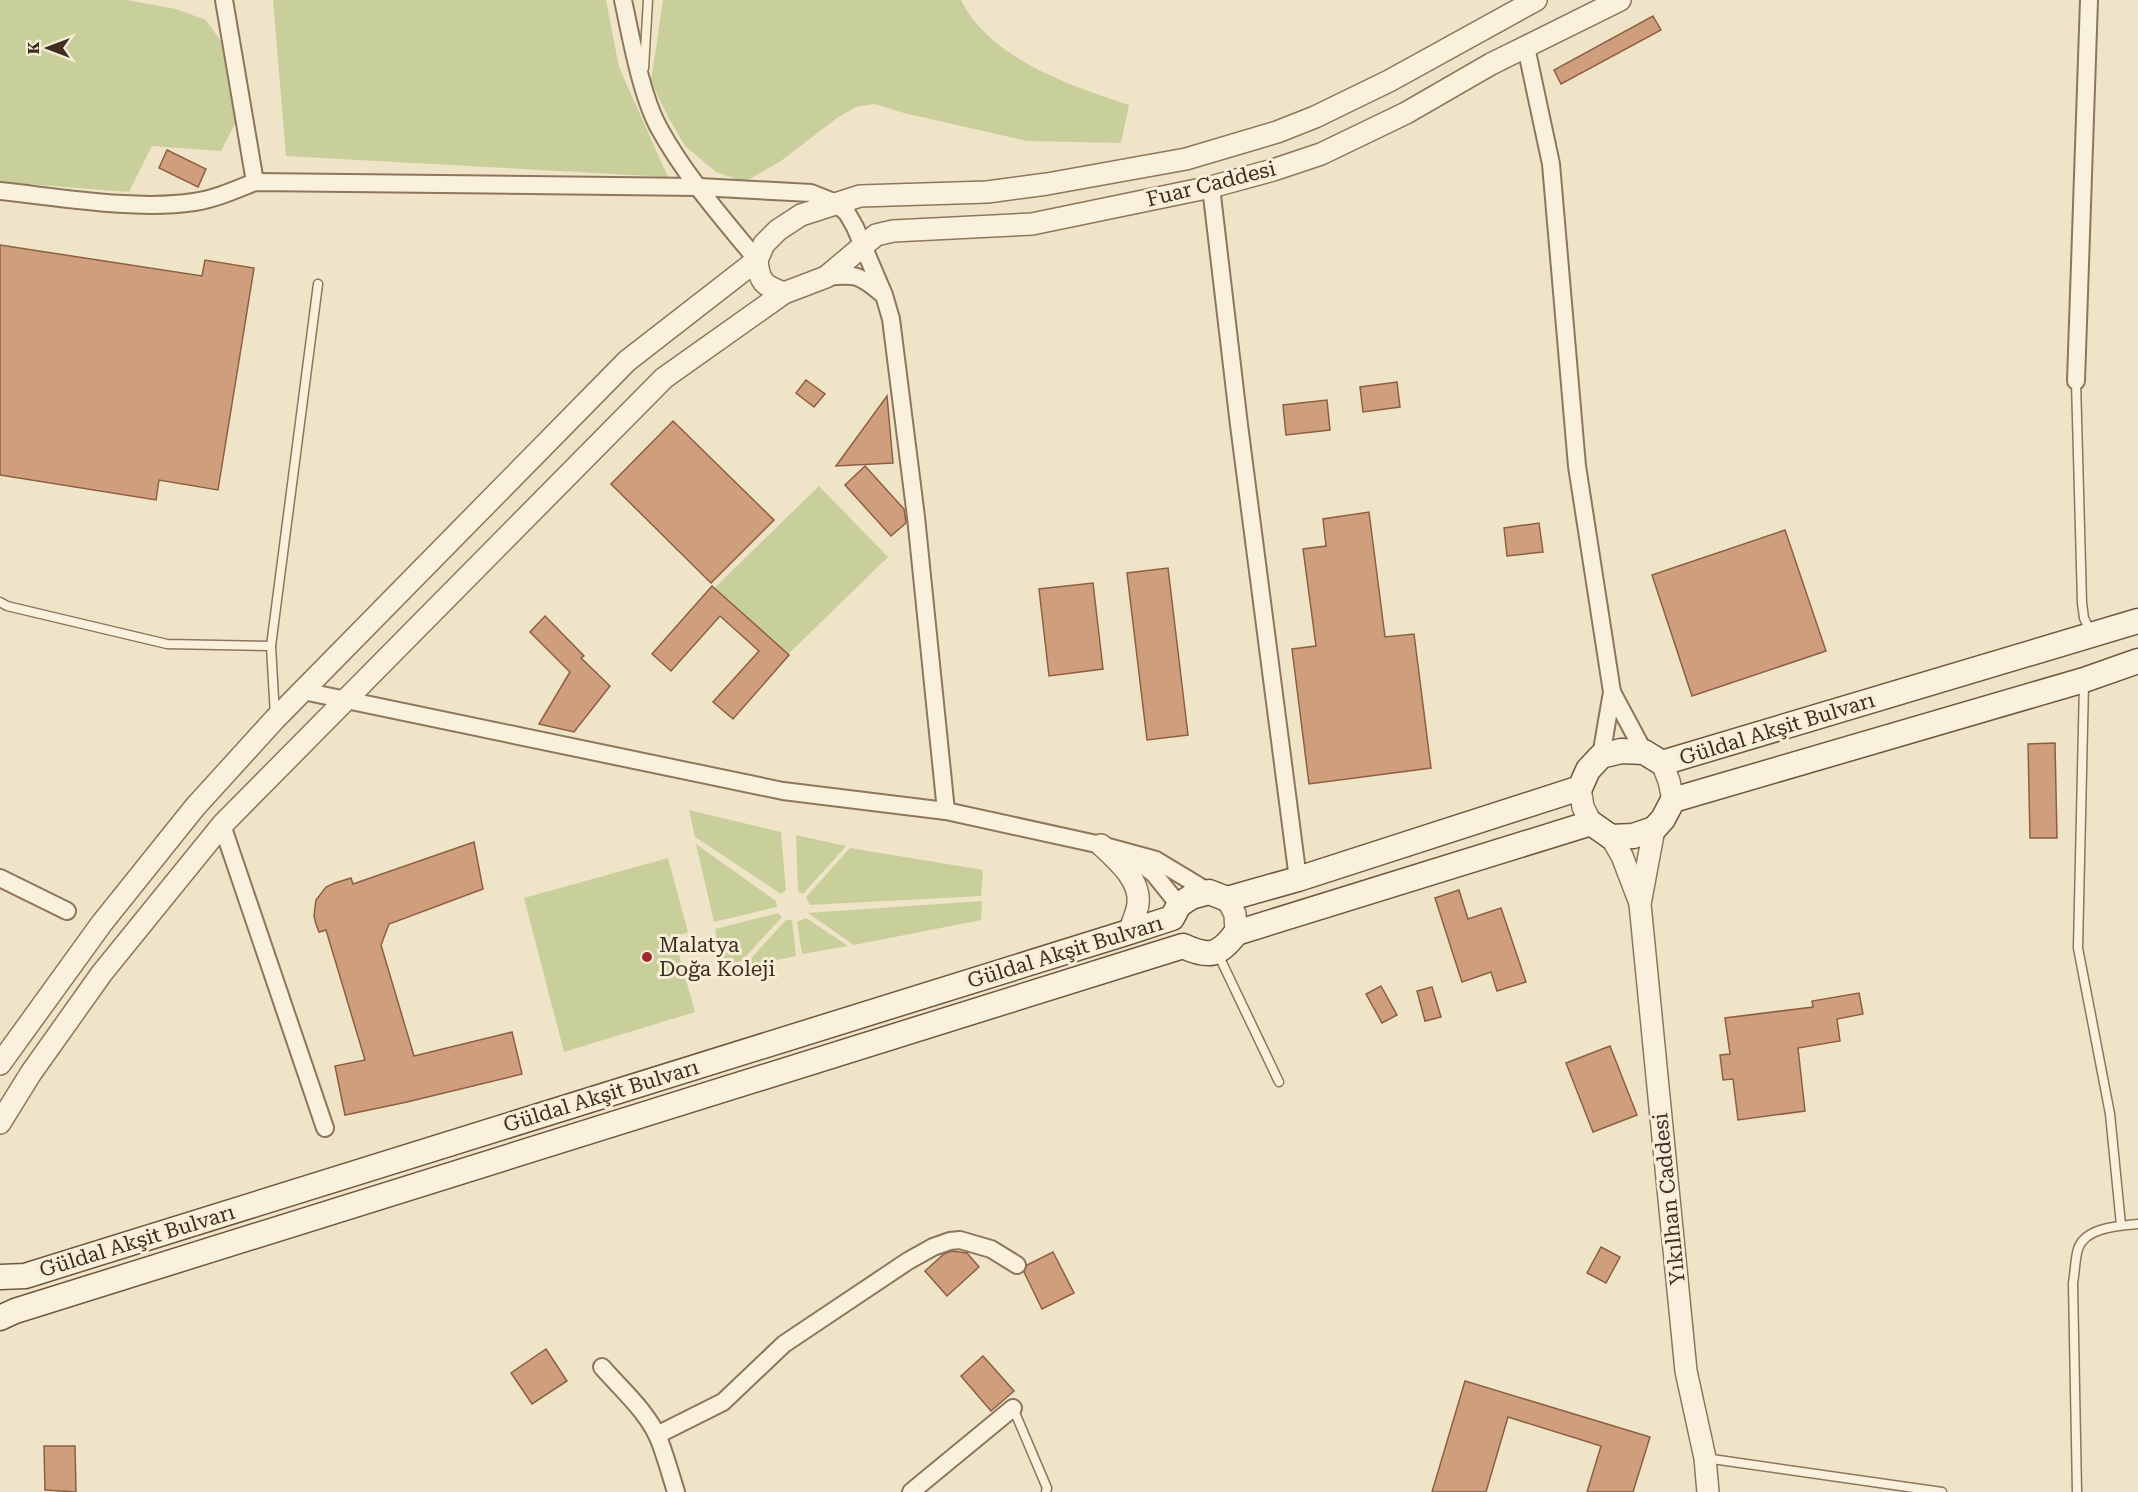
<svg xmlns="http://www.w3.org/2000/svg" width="2138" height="1492" font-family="'Roboto Serif',serif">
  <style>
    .green { fill: #c9cf9b }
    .building { fill: #cf9f7d; stroke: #8d5f41; stroke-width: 1.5 }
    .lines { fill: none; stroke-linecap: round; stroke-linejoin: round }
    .service-casing { stroke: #8d765c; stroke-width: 11 }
    .minor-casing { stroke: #8d765c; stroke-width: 20 }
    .tertiary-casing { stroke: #8d765c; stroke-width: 24 }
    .secondary-casing { stroke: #6f573f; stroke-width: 27 }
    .service { stroke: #faf1dc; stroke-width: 8 }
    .minor { stroke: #faf1dc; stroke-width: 16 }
    .tertiary { stroke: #faf1dc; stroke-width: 21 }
    .secondary { stroke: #faf1dc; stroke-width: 24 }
    .poi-dot { fill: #9e2a2b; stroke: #f7eed8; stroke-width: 2 }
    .labels { text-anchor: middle; stroke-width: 6; stroke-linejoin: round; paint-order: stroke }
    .street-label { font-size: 21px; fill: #3d2e20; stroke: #f7eed8 }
    .poi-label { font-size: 21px; fill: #3d2e20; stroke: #f7eed8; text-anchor: start }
  </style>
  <rect width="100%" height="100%" fill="#f0e4c8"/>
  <g class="green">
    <polygon points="0,0 127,0 176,9 206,20 223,44 241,112 221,151 152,146 129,192 0,182"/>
    <polygon points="273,0 606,0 619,67 668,177 286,156"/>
    <path d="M663,0H961C965,8 970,16 976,23C1014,67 1075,87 1129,105L1121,143L1027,141L904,113L874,104L856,107L837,118L781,161L744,182L716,172L685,146L668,117L651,81Z"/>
    <polygon points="819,486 888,557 774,668 705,597"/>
    <polygon points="689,810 781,832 786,890 781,894 695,837"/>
    <polygon points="796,835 846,846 803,894 798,891"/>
    <polygon points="696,844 776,901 777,907 714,922"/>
    <polygon points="850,848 983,870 981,896 810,905 806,897"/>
    <polygon points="668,858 688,932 674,937 695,1012 564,1052 524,898"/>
    <polygon points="982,901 981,920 854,945 808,913"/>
    <polygon points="778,913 782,917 736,967 722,971 715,929"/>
    <polygon points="806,918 848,946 802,954 797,922"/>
    <polygon points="786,920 792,920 796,956 743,967"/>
  </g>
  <g class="building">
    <polygon points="1653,16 1661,30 1561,84 1554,70"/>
    <polygon points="167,150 206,169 198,187 159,168"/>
    <polygon points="0,245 202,276 205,260 254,268 218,490 159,480 156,500 0,475"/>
    <polygon points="806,380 825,394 814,407 796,393"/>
    <polygon points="1397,382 1400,407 1363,412 1360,387"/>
    <polygon points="887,396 893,463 836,466"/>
    <polygon points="1327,400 1330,430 1286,435 1283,405"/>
    <polygon points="673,421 774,520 711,583 611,484"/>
    <polygon points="865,466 904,509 906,523 891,536 845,485"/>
    <polygon points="1369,512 1385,637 1414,634 1431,768 1309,784 1292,649 1316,646 1303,549 1326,546 1323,519"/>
    <polygon points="1539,523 1543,552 1507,556 1504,528"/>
    <polygon points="1785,530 1826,651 1692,696 1652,575"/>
    <polygon points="1168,568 1188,735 1147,740 1127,573"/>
    <polygon points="1093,583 1103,669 1049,676 1039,589"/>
    <polygon points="712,586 789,655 733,719 713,702 759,651 720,616 671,671 652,654"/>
    <polygon points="545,616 584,656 581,658 610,686 574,732 539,724 570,672 530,632"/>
    <polygon points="2055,743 2057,838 2030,838 2028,744"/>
    <polygon points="474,842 483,889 389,924 381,945 414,1056 512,1032 522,1074 407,1102 345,1115 335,1066 365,1060 326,930 319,932 316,924 314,916 316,900 326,887 335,883 351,878 353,884"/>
    <polygon points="1459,890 1468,919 1501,908 1526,982 1497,991 1491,972 1462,982 1435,898"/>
    <polygon points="1381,986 1397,1015 1382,1023 1366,994"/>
    <polygon points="1432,987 1441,1017 1425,1021 1417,991"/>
    <polygon points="1859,993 1863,1014 1837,1019 1840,1041 1798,1048 1805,1111 1738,1120 1733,1079 1723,1080 1720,1055 1730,1054 1725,1018 1813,1007 1812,1001"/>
    <polygon points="1610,1046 1637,1115 1593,1132 1566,1063"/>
    <polygon points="1601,1247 1620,1257 1606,1283 1587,1273"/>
    <polygon points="952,1251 967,1253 979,1267 947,1296 925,1271 944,1254"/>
    <polygon points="1053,1252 1074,1293 1042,1309 1024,1272 1027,1265"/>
    <polygon points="546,1349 567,1381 532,1404 511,1373"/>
    <polygon points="983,1356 1014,1391 991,1411 961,1376"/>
    <polygon points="1465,1381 1650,1437 1633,1492 1587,1492 1601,1446 1508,1417 1486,1492 1432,1492"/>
    <polygon points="44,1446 75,1446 76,1492 45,1490"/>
  </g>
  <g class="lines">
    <defs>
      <g id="service">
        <polyline points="644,68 648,0"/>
        <polyline points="2076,381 2082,603 2084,618 2091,633"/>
        <polyline points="0,602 7,606 167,644 271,646"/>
        <polyline points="2084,683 2078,948 2110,1114 2121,1225"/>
        <polyline points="275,716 271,646 318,284"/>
        <polyline points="1217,952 1279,1082"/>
        <polyline points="1013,1408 1047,1488 1046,1492"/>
        <polyline points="1705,1458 1942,1492"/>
        <path d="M2077,1492L2073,1283C2075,1272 2075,1259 2078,1249C2085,1227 2119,1226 2138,1224"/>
      </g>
      <g id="minor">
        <polyline points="224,0 255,182"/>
        <path d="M623,0C631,37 641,95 659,128C684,174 723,219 757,260"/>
        <polyline points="1526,47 1551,164 1577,466 1612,692 1601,756"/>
        <polyline points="1211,187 1239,425 1298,879"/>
        <path d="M0,191C58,197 137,211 194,202C215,199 235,190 255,182L699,187L811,193L836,203L847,213L855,227L884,295L891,319L916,517L946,811"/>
        <path d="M826,277C855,274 859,274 881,293"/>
        <polyline points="2076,381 2089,0"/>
        <polyline points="303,691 783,791 946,811 1101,845 1156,860 1209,892"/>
        <polyline points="1612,692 1644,752"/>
        <polyline points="222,825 325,1128"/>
        <polyline points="1132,857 1154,874 1179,905"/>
        <polyline points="0,878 67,911"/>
        <path d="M602,1367C622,1390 649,1413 660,1442C666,1458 671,1476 676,1492"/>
        <polyline points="657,1435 723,1402 784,1344 908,1261 933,1247 950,1241 960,1240 991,1249 1017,1265"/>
        <polyline points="911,1492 1013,1408"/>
      </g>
      <g id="tertiary">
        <path d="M757,260C759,282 764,286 784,293"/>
        <polyline points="1662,763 1669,781 1673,800"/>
        <polyline points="1580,788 1583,807 1591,823"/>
        <polyline points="1654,829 1640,904 1686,1371 1705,1458 1708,1492"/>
        <polyline points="1611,837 1622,856 1640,903"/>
        <path d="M1101,845C1117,860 1141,880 1138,904C1137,913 1132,923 1129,932"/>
        <polyline points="1227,899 1235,914 1236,933"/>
        <polyline points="0,1064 102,923 195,807 275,719 627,361 757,260 764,244 778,230 801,215 860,196 987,192 1047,184 1186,159 1277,132 1315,117 1389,81 1536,0"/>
        <polyline points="0,1123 31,1073 102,973 222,825 664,378 784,293 826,277 876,235 893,231 1032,224 1211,187 1273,170 1321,154 1406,113 1491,64 1620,0"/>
      </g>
      <g id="secondary">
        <polyline points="0,1277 25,1276 1129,932 1172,918 1179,905 1191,897 1209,892 1227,899 1298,879 1580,788 1588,770 1601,756 1621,751 1644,752 1662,763 2138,621"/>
        <path d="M0,1318L15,1311L1183,946C1209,958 1219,956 1236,933L1591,823L1611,837L1633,836L1654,829L1663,819L1673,800L2084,680L2138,661"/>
      </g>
    </defs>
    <use href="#service" class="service-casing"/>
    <use href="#minor" class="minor-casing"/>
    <use href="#tertiary" class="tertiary-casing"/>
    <use href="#secondary" class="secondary-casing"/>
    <use href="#service" class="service"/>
    <use href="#minor" class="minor"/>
    <use href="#tertiary" class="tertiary"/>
    <use href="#secondary" class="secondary"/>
  </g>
  <circle class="poi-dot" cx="647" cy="957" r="6"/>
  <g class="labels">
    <g class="street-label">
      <text transform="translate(1211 184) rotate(-14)" y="7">Fuar Caddesi</text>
      <text transform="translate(1777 729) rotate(-17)" y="7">Güldal Akşit Bulvarı</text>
      <text transform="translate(1065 952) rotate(-17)" y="7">Güldal Akşit Bulvarı</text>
      <text transform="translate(601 1096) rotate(-17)" y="7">Güldal Akşit Bulvarı</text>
      <text transform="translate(1669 1199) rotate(-96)" y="7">Yıkılhan Caddesi</text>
      <text transform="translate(137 1241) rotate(-17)" y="7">Güldal Akşit Bulvarı</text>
    </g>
    <g class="poi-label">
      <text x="659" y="952">Malatya<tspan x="659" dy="24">Doğa Koleji</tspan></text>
    </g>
  </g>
  <g transform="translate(48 48) rotate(270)" stroke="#f7eed8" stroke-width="4.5" paint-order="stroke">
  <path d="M0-4.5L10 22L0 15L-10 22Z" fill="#3d2e20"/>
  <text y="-9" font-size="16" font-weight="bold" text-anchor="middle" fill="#3d2e20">K</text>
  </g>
</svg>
